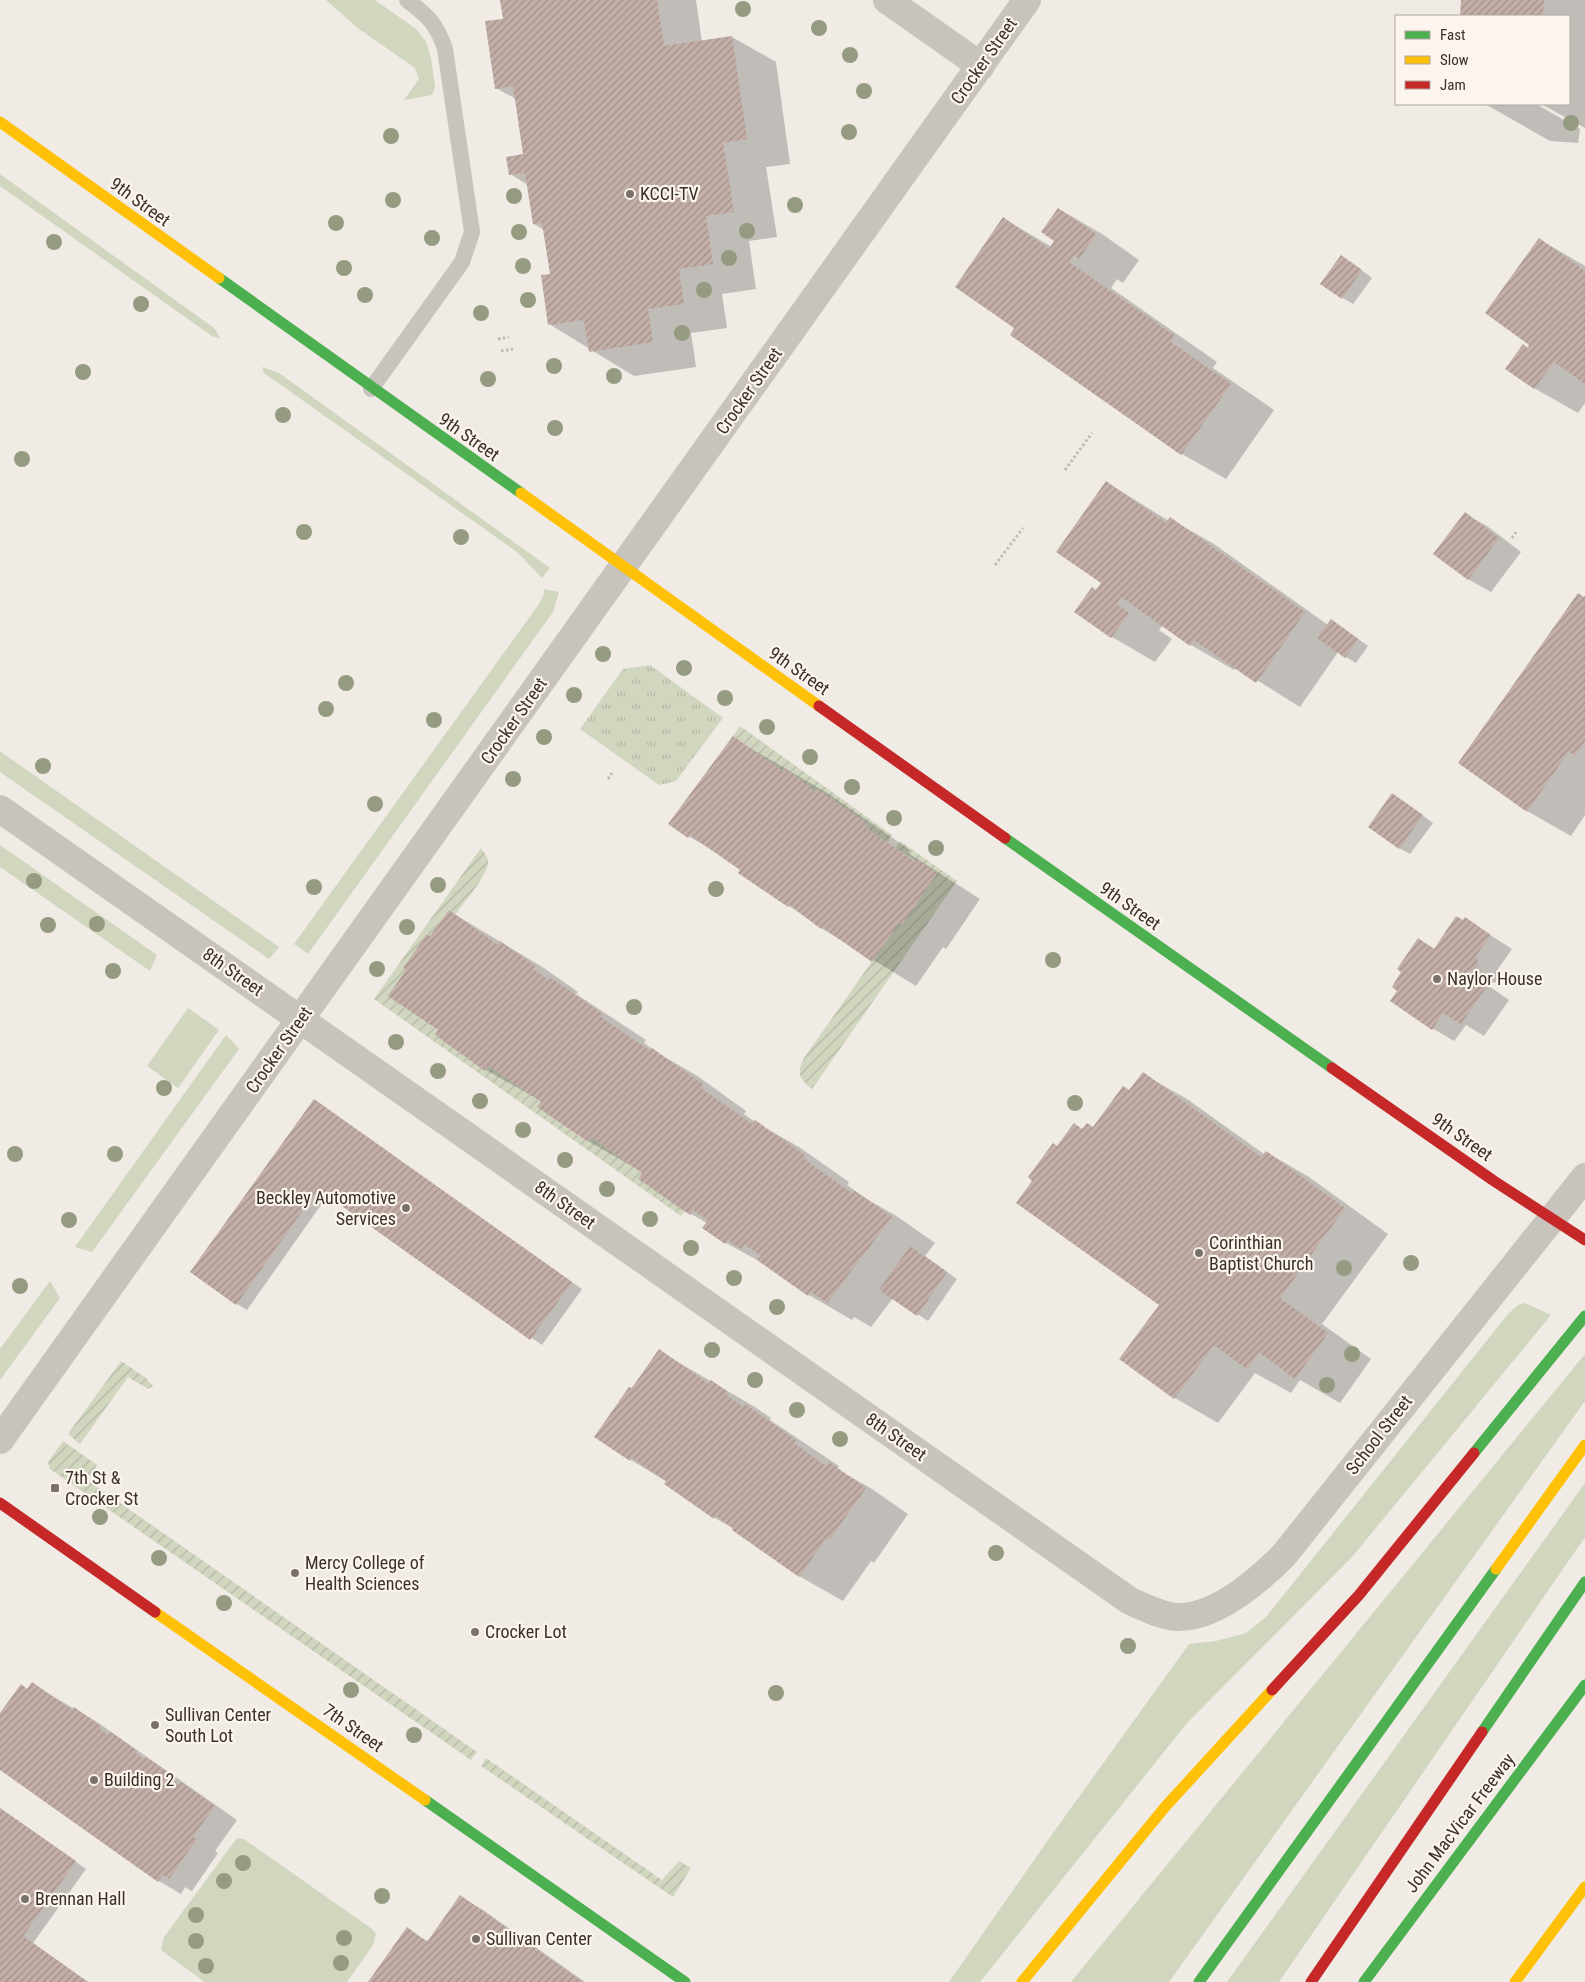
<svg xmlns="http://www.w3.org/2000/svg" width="1585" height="1982" font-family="'Roboto Condensed',sans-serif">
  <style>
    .grass { fill: #d1d6bf }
    .park { fill: url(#park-tufts) }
    .garden { fill: url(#garden-furrows) }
    .shadow { fill: #0003 }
    .building { fill: url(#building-hatch) }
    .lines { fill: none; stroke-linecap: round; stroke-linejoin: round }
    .path { stroke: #c2bbb6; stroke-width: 3; stroke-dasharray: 2.5 2.5; stroke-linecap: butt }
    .lane { stroke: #c9c3be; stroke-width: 16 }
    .street { stroke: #c9c3be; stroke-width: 28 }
    .fast { stroke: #4caf50; stroke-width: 11 }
    .slow { stroke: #ffc107; stroke-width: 11 }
    .jam { stroke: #c62828; stroke-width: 11 }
    .tree { fill: #959b80 }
    .poi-dot { fill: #7a716c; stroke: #fbf5ee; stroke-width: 2 }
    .labels { text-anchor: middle; stroke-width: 4.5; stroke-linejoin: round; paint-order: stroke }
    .street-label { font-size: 18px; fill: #3b302b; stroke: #fbf5ee }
    .poi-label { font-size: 18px; fill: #3b302b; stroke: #fbf5ee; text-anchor: start }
  </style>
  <defs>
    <pattern id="park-tufts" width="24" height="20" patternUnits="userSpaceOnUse" patternTransform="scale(1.25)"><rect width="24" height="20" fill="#d1d6bf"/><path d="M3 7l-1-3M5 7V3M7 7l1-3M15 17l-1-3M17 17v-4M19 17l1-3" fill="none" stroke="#b4b8a4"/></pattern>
    <pattern id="garden-furrows" width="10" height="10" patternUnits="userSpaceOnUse" patternTransform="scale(1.25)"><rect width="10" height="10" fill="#d1d6bf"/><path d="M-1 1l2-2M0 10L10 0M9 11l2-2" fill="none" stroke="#b4b8a4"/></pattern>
    <pattern id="building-hatch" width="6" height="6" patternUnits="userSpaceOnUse" patternTransform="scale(1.25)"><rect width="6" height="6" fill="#c3afa7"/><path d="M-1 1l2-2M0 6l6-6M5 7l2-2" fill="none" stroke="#a08f88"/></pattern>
  </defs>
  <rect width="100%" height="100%" fill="#f0ebe5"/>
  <g class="grass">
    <polygon points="326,0 375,0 416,29 426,42 431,58 435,87 432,95 404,100 419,79 415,68 359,29"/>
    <polygon points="0,174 214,328 221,339 212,336 0,186"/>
    <polygon points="262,367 279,373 550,568 542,578 517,552 264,373"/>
    <polygon points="544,589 559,592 553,612 308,954 294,944 539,604 544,594"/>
    <polygon points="0,752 1,752 279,947 269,959 0,772"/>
    <polygon points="0,845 157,955 150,971 0,867"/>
    <polygon points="188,1008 219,1030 178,1088 147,1066"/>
    <polygon points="226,1035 239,1049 92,1252 75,1247"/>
    <polygon points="50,1281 60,1298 0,1380 0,1349"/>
    <polygon points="1525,1303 1551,1315 1352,1557 1187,1723 980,1982 949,1982 1048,1840 1189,1644 1216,1641 1246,1633 1266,1617 1508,1314 1518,1305"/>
    <polygon points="1585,1354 1585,1401 1169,1982 1071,1982"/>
    <polygon points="1585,1483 1585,1537 1279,1982 1227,1982"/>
    <polygon points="237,1838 244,1839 372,1929 376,1934 373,1945 347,1982 205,1982 162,1951 161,1948 164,1937"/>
  </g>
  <polygon class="park" points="650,665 723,718 676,781 659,785 580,729 623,669"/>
  <g class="garden">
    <polygon points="740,726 892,835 887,842 865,827 867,824 817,789 815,792 786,768 783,771 733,736"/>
    <path d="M900,841L957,881L812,1089C799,1079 796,1073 804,1058L899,923L902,924L937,873L895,848Z"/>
    <path d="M481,848C484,853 489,857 488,863C486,878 464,902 455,915L449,910L430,936L427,934L403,968L406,970L389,996L438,1030L435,1035L485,1070L489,1066L541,1102L538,1107L587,1142L591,1137L642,1173L638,1179L685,1211L681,1216L374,999Z"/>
    <polygon points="121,1361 146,1378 153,1386 148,1389 128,1377 80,1444 68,1434"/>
    <polygon points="63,1441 97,1465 87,1480 477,1752 471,1760 50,1469 48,1462"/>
    <polygon points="486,1758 662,1880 679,1861 691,1868 673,1897 481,1766"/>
  </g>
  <g class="shadow">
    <polygon points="501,0 696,0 702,42 732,37 776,62 790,164 766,167 777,237 749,241 756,289 722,294 727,328 691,333 696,367 634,376 549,324 551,275 544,230 534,224 528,185 510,174 524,155 516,99 496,88 504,20"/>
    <polygon points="1463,0 1585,0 1585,128 1541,104 1569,104 1569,16 1461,16"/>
    <polygon points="1485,104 1536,104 1580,129 1578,143 1550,141"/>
    <polygon points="1059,209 1102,234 1139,260 1123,283 1117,279 1111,288 1217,362 1213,368 1274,410 1226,479 1182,454 1012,334 1016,328 1004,219 1052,247 1056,240"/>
    <polygon points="1539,239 1585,266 1585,403 1578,413 1534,388 1528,349 1531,345"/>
    <polygon points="1352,263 1372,278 1353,304 1343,298"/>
    <polygon points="1106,482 1169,521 1170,519 1214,544 1328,625 1342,627 1368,646 1356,663 1338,652 1300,707 1236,667 1234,670 1191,645 1163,625 1159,630 1172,639 1155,662 1112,637 1076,612 1102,583"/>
    <polygon points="1465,514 1487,526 1521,552 1491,592 1468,579"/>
    <polygon points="1585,597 1585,815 1571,836 1527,811"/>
    <polygon points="733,738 829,794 910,850 908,853 980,899 946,949 943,947 916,986 821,928 740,872 742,870 721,855 688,836"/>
    <polygon points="1403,801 1433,823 1410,854 1399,848"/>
    <polygon points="449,911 544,968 578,992 576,994 646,1040 644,1043 661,1055 696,1075 746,1111 744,1114 755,1122 799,1147 849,1182 847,1185 867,1199 898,1217 935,1243 925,1256 957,1279 928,1321 893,1298 871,1327 854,1317 852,1320 809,1295 770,1267 726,1243 704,1227 707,1223 691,1214 644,1173 588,1141 543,1102 486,1070 440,1030 431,937"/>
    <polygon points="1465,919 1512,949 1498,969 1500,978 1497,982 1486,984 1509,1000 1484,1036 1466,1025 1454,1041 1432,1028 1399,991 1403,972 1418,939 1435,949"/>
    <polygon points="1143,1074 1187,1099 1264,1154 1266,1152 1309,1177 1388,1234 1322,1324 1371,1359 1340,1403 1300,1380 1291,1393 1255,1373 1218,1423 1175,1398 1121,1359 1161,1305 1058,1147 1083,1129 1094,1128 1130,1091"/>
    <polygon points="314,1101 582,1289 542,1345 328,1195 247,1310 237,1304"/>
    <polygon points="659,1351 755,1407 771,1418 770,1420 839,1466 837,1469 872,1489 908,1514 874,1563 871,1561 843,1601 799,1576 734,1529 715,1518 667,1482 631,1460 596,1436"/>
    <polygon points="32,1684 97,1722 237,1820 215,1851 218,1853 192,1891 185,1887 181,1894 159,1881 0,1768 0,1715 21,1686 28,1690"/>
    <polygon points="0,1808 86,1869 33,1943 88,1982 0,1982"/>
    <polygon points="461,1897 483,1910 585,1982 370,1982 407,1929 429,1942"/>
  </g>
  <g class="building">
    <polygon points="500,0 657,0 664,46 732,36 747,139 723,143 734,212 706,216 713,264 679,269 684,304 648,309 653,342 589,352 584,320 548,325 541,275 550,274 542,223 533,224 525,173 509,175 506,157 523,154 513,86 495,89 485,21 503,19"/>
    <polygon points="1461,0 1544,0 1543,16 1460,16"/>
    <polygon points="1058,208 1096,234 1079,259 1074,255 1069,262 1175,336 1171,342 1231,384 1181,455 1010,335 1014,328 955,287 1003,217 1049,249 1054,241 1041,232"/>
    <polygon points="1539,238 1585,271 1585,384 1554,362 1534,389 1505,369 1523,344 1528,348 1529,345 1485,313"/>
    <polygon points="1341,255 1362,270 1342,299 1320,284"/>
    <polygon points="1106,481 1166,523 1170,517 1305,612 1256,683 1194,640 1190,646 1121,597 1117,604 1129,613 1111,638 1074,612 1092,587 1096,590 1101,583 1056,552"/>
    <polygon points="1465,512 1499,538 1468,580 1433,554"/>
    <polygon points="1578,593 1584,597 1585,595 1585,742 1575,756 1569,751 1527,812 1458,763"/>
    <polygon points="1331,619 1358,639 1345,658 1317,638"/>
    <polygon points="733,736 783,771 786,768 815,792 817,789 868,824 865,827 915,862 917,859 937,873 902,925 899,923 872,962 822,927 821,929 790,905 788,907 738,873 740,870 690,835 688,838 668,824"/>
    <polygon points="1392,793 1423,815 1399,849 1368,827"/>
    <polygon points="449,910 498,945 500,941 535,966 533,969 549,980 551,978 603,1014 601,1017 650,1051 652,1048 704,1085 701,1088 752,1124 755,1120 806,1156 804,1159 853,1194 855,1191 892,1217 827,1303 811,1292 808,1296 757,1260 761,1256 744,1244 741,1249 728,1240 725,1244 702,1228 708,1220 693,1210 690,1215 638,1179 642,1173 591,1137 588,1142 537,1107 541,1102 489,1066 485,1071 435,1035 438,1030 388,996 406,970 403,968 427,934 430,936"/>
    <polygon points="1456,916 1463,920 1465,917 1491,935 1476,956 1478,964 1475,970 1466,971 1487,986 1461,1024 1443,1013 1432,1030 1390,1001 1397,991 1392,987 1401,972 1397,969 1418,938 1434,949"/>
    <polygon points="1143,1072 1261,1157 1266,1151 1345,1208 1280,1298 1328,1333 1295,1379 1259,1352 1247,1369 1214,1345 1174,1399 1119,1359 1159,1305 1016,1203 1032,1181 1028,1177 1053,1143 1057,1146 1074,1123 1082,1129 1087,1123 1093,1127 1123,1086 1129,1090"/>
    <polygon points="314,1099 572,1282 530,1340 318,1189 236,1305 190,1272"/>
    <polygon points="910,1246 947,1272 917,1316 879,1290"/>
    <polygon points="659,1349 709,1384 711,1380 728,1392 726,1395 743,1407 745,1404 796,1440 794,1443 826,1466 829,1462 866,1488 830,1539 827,1537 799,1577 732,1530 733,1528 716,1516 714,1519 664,1484 666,1481 632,1458 630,1461 594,1437 629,1387 632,1388"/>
    <polygon points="32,1682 72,1710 74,1707 101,1726 99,1728 108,1735 111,1732 137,1751 136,1753 144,1759 146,1757 172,1775 170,1778 179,1785 181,1782 215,1806 193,1837 197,1839 169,1879 163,1875 158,1882 0,1770 0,1713 21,1684 27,1689"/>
    <polygon points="0,1808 76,1861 23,1936 88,1982 0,1982"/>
    <polygon points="460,1895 583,1982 368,1982 407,1927 427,1942"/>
  </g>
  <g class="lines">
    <g class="path">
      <polyline points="498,339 509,337"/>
      <polyline points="501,351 513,349"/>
      <polyline points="1065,470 1092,433"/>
      <polyline points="1512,538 1516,532"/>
      <polyline points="995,565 1023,528"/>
      <polyline points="608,779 612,773"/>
    </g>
    <path class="lane" d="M371,389L462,262L472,232L445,49C437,24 427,15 407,0"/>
    <g class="street">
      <polyline points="887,0 981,66"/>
      <path d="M0,809L1130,1601C1145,1607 1160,1616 1177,1617C1216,1618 1258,1581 1284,1555L1585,1177"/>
      <polyline points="0,1440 1027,0"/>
    </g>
    <g class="fast">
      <polyline points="219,278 521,493"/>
      <polyline points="1005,838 1332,1068"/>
      <polyline points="1474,1453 1585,1316"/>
      <polyline points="1482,1732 1585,1582"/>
      <polyline points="425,1800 685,1982"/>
      <polyline points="1199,1982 1496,1569"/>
      <polyline points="1364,1982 1585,1685"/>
    </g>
    <g class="slow">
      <polyline points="0,122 219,278"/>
      <polyline points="521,493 819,706"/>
      <polyline points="1496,1569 1585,1445"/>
      <polyline points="155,1612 425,1800"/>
      <polyline points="1022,1982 1165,1807 1272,1690"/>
      <polyline points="1515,1982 1585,1887"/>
    </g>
    <g class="jam">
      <polyline points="819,706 1005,838"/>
      <polyline points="1332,1068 1494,1181 1585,1240"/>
      <polyline points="0,1503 155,1612"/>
      <polyline points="1272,1690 1359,1595 1474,1453"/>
      <polyline points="1311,1982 1482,1732"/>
    </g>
  </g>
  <g class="tree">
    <circle cx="743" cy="9" r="8"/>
    <circle cx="819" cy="28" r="8"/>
    <circle cx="850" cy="55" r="8"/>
    <circle cx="864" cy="91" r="8"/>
    <circle cx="1571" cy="123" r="8"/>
    <circle cx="849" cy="132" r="8"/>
    <circle cx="391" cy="136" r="8"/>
    <circle cx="514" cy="196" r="8"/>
    <circle cx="393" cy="200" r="8"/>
    <circle cx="795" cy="205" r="8"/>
    <circle cx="336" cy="223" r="8"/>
    <circle cx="747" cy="231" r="8"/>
    <circle cx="519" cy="232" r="8"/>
    <circle cx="432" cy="238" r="8"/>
    <circle cx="54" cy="242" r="8"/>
    <circle cx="729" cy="258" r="8"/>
    <circle cx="523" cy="266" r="8"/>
    <circle cx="344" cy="268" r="8"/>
    <circle cx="704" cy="290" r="8"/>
    <circle cx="365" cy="295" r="8"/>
    <circle cx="528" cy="300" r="8"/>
    <circle cx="141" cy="304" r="8"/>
    <circle cx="481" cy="313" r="8"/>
    <circle cx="682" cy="333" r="8"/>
    <circle cx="554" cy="366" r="8"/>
    <circle cx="83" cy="372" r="8"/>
    <circle cx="614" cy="376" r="8"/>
    <circle cx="488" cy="379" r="8"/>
    <circle cx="283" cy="415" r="8"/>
    <circle cx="555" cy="428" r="8"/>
    <circle cx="22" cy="459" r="8"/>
    <circle cx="304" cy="532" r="8"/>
    <circle cx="461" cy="537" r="8"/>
    <circle cx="603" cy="654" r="8"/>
    <circle cx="684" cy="668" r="8"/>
    <circle cx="346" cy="683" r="8"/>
    <circle cx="574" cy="695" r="8"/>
    <circle cx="725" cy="698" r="8"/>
    <circle cx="326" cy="709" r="8"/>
    <circle cx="434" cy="720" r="8"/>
    <circle cx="767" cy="727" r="8"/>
    <circle cx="544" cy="737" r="8"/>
    <circle cx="810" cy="757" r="8"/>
    <circle cx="43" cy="766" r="8"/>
    <circle cx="513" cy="779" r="8"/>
    <circle cx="852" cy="787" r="8"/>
    <circle cx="375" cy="804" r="8"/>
    <circle cx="894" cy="818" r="8"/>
    <circle cx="936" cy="848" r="8"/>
    <circle cx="34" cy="881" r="8"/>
    <circle cx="438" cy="885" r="8"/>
    <circle cx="314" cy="887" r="8"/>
    <circle cx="716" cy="889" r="8"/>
    <circle cx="97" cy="924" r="8"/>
    <circle cx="48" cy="925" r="8"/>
    <circle cx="407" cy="927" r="8"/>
    <circle cx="1053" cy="960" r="8"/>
    <circle cx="377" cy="969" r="8"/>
    <circle cx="113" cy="971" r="8"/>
    <circle cx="634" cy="1007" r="8"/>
    <circle cx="396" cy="1042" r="8"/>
    <circle cx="438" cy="1071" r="8"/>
    <circle cx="164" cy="1088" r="8"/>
    <circle cx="480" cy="1101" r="8"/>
    <circle cx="1075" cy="1103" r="8"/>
    <circle cx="523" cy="1130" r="8"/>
    <circle cx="15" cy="1154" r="8"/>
    <circle cx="115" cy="1154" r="8"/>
    <circle cx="565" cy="1160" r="8"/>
    <circle cx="607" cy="1189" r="8"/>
    <circle cx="650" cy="1219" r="8"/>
    <circle cx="69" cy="1220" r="8"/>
    <circle cx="691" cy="1248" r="8"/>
    <circle cx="1411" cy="1263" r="8"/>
    <circle cx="1344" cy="1268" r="8"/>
    <circle cx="734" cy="1278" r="8"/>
    <circle cx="20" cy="1286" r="8"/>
    <circle cx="777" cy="1307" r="8"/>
    <circle cx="712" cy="1350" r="8"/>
    <circle cx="1352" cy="1354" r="8"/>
    <circle cx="755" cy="1380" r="8"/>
    <circle cx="1327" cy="1385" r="8"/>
    <circle cx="797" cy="1410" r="8"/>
    <circle cx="840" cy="1439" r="8"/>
    <circle cx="100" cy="1517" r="8"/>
    <circle cx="996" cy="1553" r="8"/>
    <circle cx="159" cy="1558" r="8"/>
    <circle cx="224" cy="1603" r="8"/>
    <circle cx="1128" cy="1646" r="8"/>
    <circle cx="351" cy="1690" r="8"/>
    <circle cx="776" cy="1693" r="8"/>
    <circle cx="414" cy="1735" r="8"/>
    <circle cx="243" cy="1863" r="8"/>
    <circle cx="224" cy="1881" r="8"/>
    <circle cx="382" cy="1896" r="8"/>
    <circle cx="196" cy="1915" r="8"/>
    <circle cx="344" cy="1938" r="8"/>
    <circle cx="196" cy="1941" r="8"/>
    <circle cx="341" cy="1963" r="8"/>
    <circle cx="206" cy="1966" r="8"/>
  </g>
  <g class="poi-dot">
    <circle cx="630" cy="194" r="5"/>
    <circle cx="1437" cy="979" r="5"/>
    <circle cx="406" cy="1208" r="5"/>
    <circle cx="1199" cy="1253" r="5"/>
    <rect x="50" y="1483" width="10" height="10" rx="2.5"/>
    <circle cx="295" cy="1573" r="5"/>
    <circle cx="475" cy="1632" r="5"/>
    <circle cx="155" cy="1725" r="5"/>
    <circle cx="94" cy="1780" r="5"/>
    <circle cx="25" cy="1899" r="5"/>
    <circle cx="476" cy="1939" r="5"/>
  </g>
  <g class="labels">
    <g class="street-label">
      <text transform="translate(984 61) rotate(-55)" y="6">Crocker Street</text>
      <text transform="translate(140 202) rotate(36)" y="6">9th Street</text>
      <text transform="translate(749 391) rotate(-55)" y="6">Crocker Street</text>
      <text transform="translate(469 437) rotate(35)" y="6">9th Street</text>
      <text transform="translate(799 671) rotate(35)" y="6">9th Street</text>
      <text transform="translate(514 721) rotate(-55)" y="6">Crocker Street</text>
      <text transform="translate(1130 906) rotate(35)" y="6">9th Street</text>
      <text transform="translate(233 972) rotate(35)" y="6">8th Street</text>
      <text transform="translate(279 1050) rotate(-55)" y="6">Crocker Street</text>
      <text transform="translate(1462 1137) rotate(35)" y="6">9th Street</text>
      <text transform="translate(565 1205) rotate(35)" y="6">8th Street</text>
      <text transform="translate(1379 1435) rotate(-52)" y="6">School Street</text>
      <text transform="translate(896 1437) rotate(35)" y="6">8th Street</text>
      <text transform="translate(353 1728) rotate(35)" y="6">7th Street</text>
      <text transform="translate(1460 1823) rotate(-53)" y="6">John MacVicar Freeway</text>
    </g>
    <g class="poi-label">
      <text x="640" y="200">KCCI-TV</text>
      <text x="1447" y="985">Naylor House</text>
      <text x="396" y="1204" text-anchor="end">Beckley Automotive<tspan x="396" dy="21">Services</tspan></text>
      <text x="1209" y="1249">Corinthian<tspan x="1209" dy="21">Baptist Church</tspan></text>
      <text x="65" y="1484">7th St &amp;<tspan x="65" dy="21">Crocker St</tspan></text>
      <text x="305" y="1569">Mercy College of<tspan x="305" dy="21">Health Sciences</tspan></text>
      <text x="485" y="1638">Crocker Lot</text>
      <text x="165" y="1721">Sullivan Center<tspan x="165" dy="21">South Lot</tspan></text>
      <text x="104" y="1786">Building 2</text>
      <text x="35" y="1905">Brennan Hall</text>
      <text x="486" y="1945">Sullivan Center</text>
    </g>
  </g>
  <rect x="1395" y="15" width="175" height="90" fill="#fbf5ee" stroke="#aea6a0"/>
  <rect x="1405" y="31" width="25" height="8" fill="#4caf50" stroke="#aea6a0"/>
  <text x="1440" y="40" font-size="15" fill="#3b302b">Fast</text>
  <rect x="1405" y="56" width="25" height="8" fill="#ffc107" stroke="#aea6a0"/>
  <text x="1440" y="65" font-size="15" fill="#3b302b">Slow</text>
  <rect x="1405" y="81" width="25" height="8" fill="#c62828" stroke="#aea6a0"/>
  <text x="1440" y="90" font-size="15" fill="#3b302b">Jam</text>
</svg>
